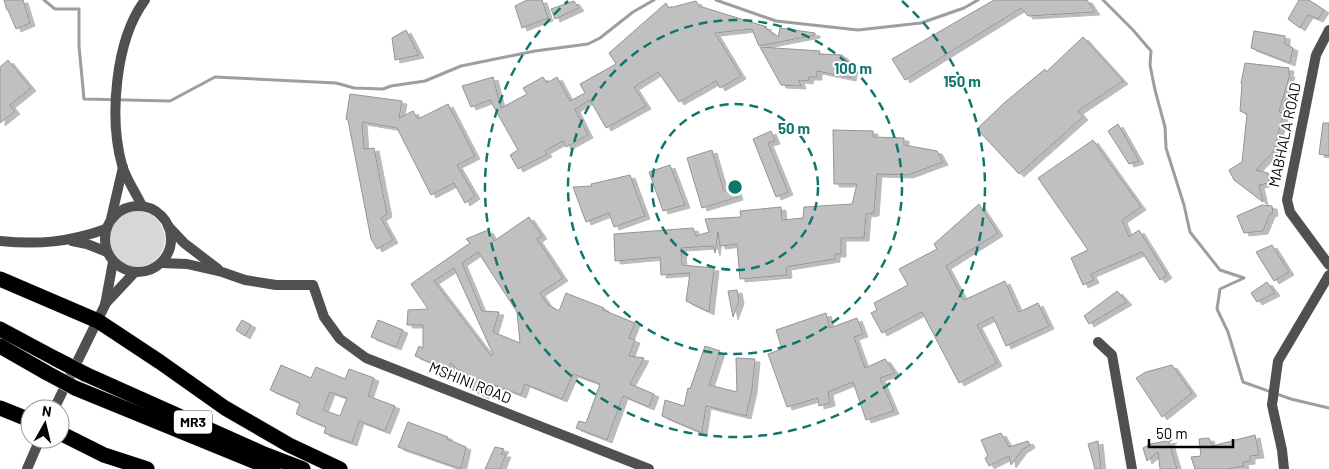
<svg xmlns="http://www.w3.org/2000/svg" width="1329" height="469" font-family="Barlow,sans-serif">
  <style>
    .green { fill: #d7d7d7 }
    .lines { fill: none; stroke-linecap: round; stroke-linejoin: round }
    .stream { stroke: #9e9e9e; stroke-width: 3 }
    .building { fill: #c0c0c0; stroke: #949494; fill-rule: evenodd; filter: url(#shadow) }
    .motorway-casing { stroke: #dbdbdb; stroke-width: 16 }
    .minor { stroke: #505050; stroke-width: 10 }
    .tertiary { stroke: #505050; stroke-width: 10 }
    .motorway { stroke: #000; stroke-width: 15 }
    .motorway-bridge-casing { stroke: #dbdbdb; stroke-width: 16; stroke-linecap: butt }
    .motorway-bridge { stroke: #000; stroke-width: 15 }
    .ring { fill: none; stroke: #0f766e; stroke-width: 2.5; stroke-dasharray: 9 6 }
    .labels { text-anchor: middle; stroke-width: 4; stroke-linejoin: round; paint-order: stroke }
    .shield { fill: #fff; stroke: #4c4c4c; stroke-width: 1 }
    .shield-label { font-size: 14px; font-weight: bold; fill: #000 }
    .street-label { font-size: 15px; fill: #000; stroke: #fff }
    .centre { fill: #0f766e; stroke: #fff; stroke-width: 2.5 }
    .ring-label { font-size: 15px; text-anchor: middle; font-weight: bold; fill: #0f766e; stroke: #fff; stroke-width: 4; stroke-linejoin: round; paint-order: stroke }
  </style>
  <defs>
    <filter id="shadow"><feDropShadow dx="5" dy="3" stdDeviation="0" flood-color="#0004"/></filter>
  </defs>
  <rect width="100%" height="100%" fill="#fff"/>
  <circle class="green" cx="137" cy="239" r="28"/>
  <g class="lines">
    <g class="stream">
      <polyline points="44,0 55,9 79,9 79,46 84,99 170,101 215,77 336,83 354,88 383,89 391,86 425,81 461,66 535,51 588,44 600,38 633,12 654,0"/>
      <polyline points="716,0 776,21 858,30 921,23 964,8 978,0"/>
      <polyline points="1103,0 1133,30 1151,51 1150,65 1155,90 1165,127 1166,148 1184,205 1190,232 1220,270 1244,278 1220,289 1217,309 1228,332 1243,382 1291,399 1329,408"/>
    </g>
  </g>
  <g class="building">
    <polygon points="4,0 23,0 30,23 16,29 8,10 7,10"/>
    <polygon points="527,0 542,0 548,18 522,28 515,6"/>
    <polygon points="994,0 1087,0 1095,12 1028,16 1021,8 905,80 892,59"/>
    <polygon points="1299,0 1309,0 1324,10 1318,19 1308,15 1300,28 1288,19"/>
    <polygon points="574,1 579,8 555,19 551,9"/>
    <polygon points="696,1 699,6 767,27 764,27 778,37 780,28 815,33 815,35 759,46 752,29 715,33 741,76 720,88 716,81 679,102 658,72 634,87 646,106 606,128 590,100 575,109 588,135 566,147 563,141 545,151 547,154 518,169 510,155 518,150 490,100 471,107 462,86 493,77 501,108 527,94 523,88 543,77 547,83 557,77 570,101 585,93 580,84 616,64 609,53 666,3 669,8"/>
    <polygon points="406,30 419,55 395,60 392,38"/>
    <polygon points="1254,31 1285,36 1285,44 1293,48 1290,63 1251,48"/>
    <polygon points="1083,37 1123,81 1078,111 1083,117 1019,174 977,129 1004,103 1045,69 1046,72"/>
    <polygon points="760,47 820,51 819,54 842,55 853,68 851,78 817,71 817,77 809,77 808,81 799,80 801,86 781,85"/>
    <polygon points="8,60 31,88 10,105 15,111 0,123 0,67"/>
    <polygon points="1245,63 1289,68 1288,74 1290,74 1279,112 1284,113 1276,141 1278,142 1273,152 1256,170 1268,173 1269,183 1259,185 1263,202 1234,180 1229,170 1242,162 1247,114 1240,111 1242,84 1241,83"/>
    <polygon points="350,94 402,101 399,118 413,111 418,119 448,104 475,156 457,165 475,196 465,203 454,183 431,195 397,128 362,122 364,149 374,148 387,214 381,218 393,240 377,249 371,239 348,120 346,119"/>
    <polygon points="1323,123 1329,123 1329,156 1319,154"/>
    <polygon points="1118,124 1139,161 1129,164 1108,131"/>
    <polygon points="833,130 873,131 873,137 904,138 904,145 937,151 943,162 908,175 877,174 874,213 866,214 864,238 841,238 841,254 835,254 835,259 786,267 787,275 740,279 737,244 720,246 718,232 715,253 713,246 681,248 682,265 714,268 709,312 686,301 690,273 661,275 660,257 615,261 614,234 693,228 696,236 709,232 705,219 741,217 740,211 781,207 782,220 803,218 804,207 852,204 857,184 834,184"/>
    <polygon points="771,131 775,141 768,143 788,192 776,197 753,139"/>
    <polygon points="1093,140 1141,207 1122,220 1129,237 1139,230 1167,275 1160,280 1142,252 1091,274 1094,280 1083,285 1071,258 1088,250 1038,178"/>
    <polygon points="712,150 724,191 735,188 738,197 702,208 687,158"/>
    <polygon points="670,165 685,205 663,211 649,172"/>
    <polygon points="630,175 645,216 614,227 609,213 586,222 573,187 592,186 591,184"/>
    <polygon points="979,204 998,233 946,266 964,300 1005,281 1019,312 1038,303 1049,326 1006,346 993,317 977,325 997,363 959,383 922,312 882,333 871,313 877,310 874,303 908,285 899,269 937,249 934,244"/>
    <polygon points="1262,205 1272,206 1273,213 1270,214 1263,231 1244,233 1237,216"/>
    <path d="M529,217L542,236L537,239L563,278L540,293L547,304L559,311L566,293L604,308L603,310L635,323L629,338L635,340L629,356L644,358L630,384L654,394L649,407L623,396L607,440L576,428L579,421L586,423L600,384L573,374L562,399L525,384L521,395L489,383L484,396L469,388V381L451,363L448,370L415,356L419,346L423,348V325H407L408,310L428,309L411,284L470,243L466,239L488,230L494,241ZM478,252L517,312L520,343L493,332L499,312L482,311L462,263ZM454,268L493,354L491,356L434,281Z"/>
    <polygon points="1272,245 1289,272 1274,281 1256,252"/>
    <polygon points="1267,282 1275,293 1257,302 1251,293"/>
    <polygon points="737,290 739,301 733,317 728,291"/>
    <polygon points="1117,291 1127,302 1089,324 1084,316"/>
    <polygon points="826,313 830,328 857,318 863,334 854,337 865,368 885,359 895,373 880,378 894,411 866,420 853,382 828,392 830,403 819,406 818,398 787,407 768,354 782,349 776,330"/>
    <polygon points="242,320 251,325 245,336 236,330"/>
    <polygon points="378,320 403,330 396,347 371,337"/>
    <polygon points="705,346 720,351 709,385 737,392 736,358 755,359 752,390 746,416 706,406 702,433 662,416 665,400 684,406 688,388 690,389"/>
    <path d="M281,365L311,378L316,367L345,379L349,369L374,378L368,396L395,406L385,431L359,421L352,443L324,433L326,427L296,414L300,403L270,390ZM330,392L347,398L340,416L323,410Z"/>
    <polygon points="1172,365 1192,393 1162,417 1136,378 1146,372"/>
    <polygon points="408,422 448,437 447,439 466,447 461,469 398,447"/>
    <polygon points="1001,433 1009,447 1028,441 1030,445 1022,450 1011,465 1009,456 989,466 985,458 988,456 981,440"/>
    <polygon points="1255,435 1259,455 1250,456 1250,461 1243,462 1244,466 1228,469 1195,469 1191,457 1201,456 1199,439 1209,438 1212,446"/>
    <polygon points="1172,440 1169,442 1177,469 1160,469 1158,452 1147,461 1143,448 1150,444"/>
    <polygon points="1098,441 1101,469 1095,469 1088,444"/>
    <polygon points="495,447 504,449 501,454 506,454 500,469 485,469"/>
  </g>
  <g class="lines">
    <defs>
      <g id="motorway">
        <polyline points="0,279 98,321 160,362 225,408 289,445 340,469"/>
        <polyline points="0,329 56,359"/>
        <polyline points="0,346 47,373"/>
        <polyline points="85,374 264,454 303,469"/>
        <polyline points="75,388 273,469"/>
        <polyline points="0,408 30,420"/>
        <polyline points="60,433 104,455 147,469"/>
      </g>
    </defs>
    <use href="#motorway" class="motorway-casing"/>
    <g class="minor">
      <polyline points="1329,30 1316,55 1287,200 1290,212 1329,265"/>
      <polyline points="168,226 184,243 218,269"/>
      <polyline points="161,263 187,264 222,272 245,280 276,285 313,285 324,317 340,339 366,358 649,469"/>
      <polyline points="1098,342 1112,355 1132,469"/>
      <polyline points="1284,469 1282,450 1272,405 1278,361 1329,275"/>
    </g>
    <g class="tertiary">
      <circle cx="138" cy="239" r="33"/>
      <path d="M142,206C136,193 126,179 122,165C109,118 115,40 145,0"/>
      <polyline points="111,219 123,167"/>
      <path d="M0,241C39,245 69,242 106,229"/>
      <polyline points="72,241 87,244 107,252"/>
      <polyline points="105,304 134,273"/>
      <polyline points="54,409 105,305 113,262"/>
      <polyline points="27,469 40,439"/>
    </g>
    <use href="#motorway" class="motorway"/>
    <defs>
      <g id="motorway-bridge">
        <polyline points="56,359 85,374"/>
        <polyline points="47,373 75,388"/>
      </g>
    </defs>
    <use href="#motorway-bridge" class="motorway-bridge-casing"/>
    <use href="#motorway-bridge" class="motorway-bridge"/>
  </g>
  <g class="ring">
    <circle cx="735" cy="187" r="83"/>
    <circle cx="735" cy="187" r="167"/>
    <path d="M902 1A250 250 0 1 1 568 1"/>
  </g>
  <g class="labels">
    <rect class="shield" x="174" y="410.5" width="38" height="23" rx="4"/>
    <g class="shield-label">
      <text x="193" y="427">MR3</text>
    </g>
    <g class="street-label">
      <text transform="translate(1285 135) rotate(-78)" y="5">MABHALA ROAD</text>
      <text transform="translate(470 383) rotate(22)" y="5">MSHINI ROAD</text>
    </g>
  </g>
  <circle cx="735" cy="187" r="8" class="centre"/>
  <g class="ring-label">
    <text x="853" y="74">100 m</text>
    <text x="962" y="87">150 m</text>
    <text x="794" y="134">50 m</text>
  </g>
  <g transform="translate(45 424) rotate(8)"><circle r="24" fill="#ffffff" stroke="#999999"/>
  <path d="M0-4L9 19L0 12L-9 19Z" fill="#000000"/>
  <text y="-8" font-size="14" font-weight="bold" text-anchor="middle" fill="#000000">N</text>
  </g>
  <path d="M1149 439v8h84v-8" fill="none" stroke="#000000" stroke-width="2.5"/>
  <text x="1156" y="439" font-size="15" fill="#000000" stroke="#ffffff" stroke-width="4" paint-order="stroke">50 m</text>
</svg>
